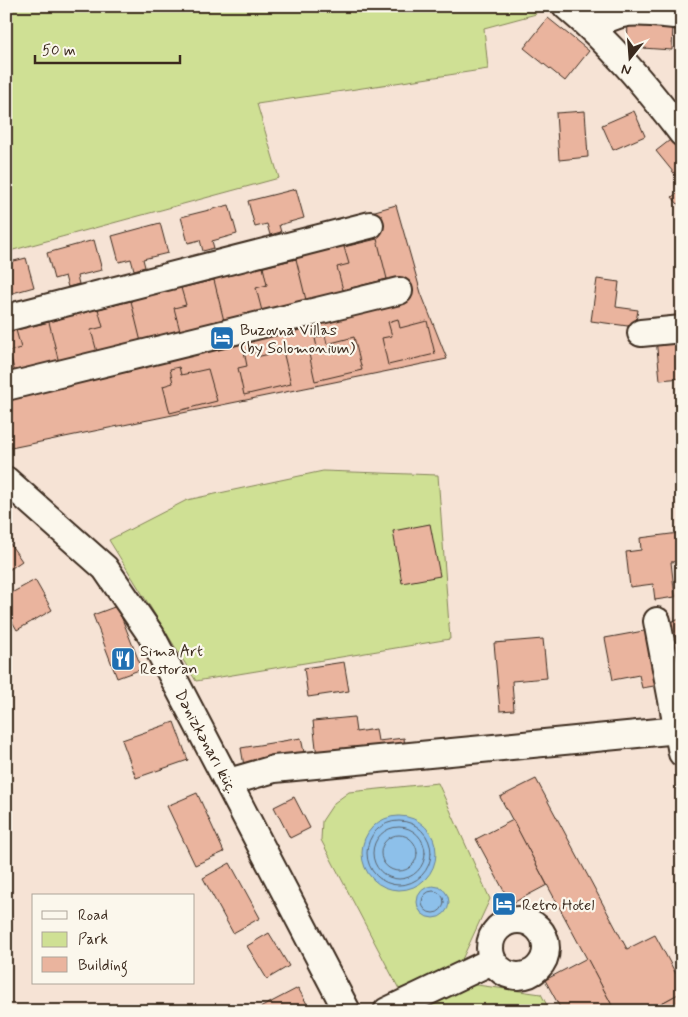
<svg xmlns="http://www.w3.org/2000/svg" width="688" height="1017" font-family="Mynerve,sans-serif">
  <style>
    .green { fill: #cfe094; stroke: #858559 }
    .water { fill: #8dc0ea; stroke: #6c8498 }
    .lines { fill: none; stroke-linecap: round; stroke-linejoin: round }
    .shore { stroke: #5c6670; stroke-width: 1 }
    .building { fill: #eab49e; stroke: #3b2a1e }
    .minor-casing { stroke: #3b2a1e; stroke-width: 30 }
    .minor { stroke: #fbf7ec; stroke-width: 26 }
    .labels { text-anchor: middle; stroke-width: 4.5; stroke-linejoin: round; paint-order: stroke }
    .poi-label { font-size: 16px; fill: #3b2a1e; stroke: #fbf7ec; text-anchor: start }
    .street-label { font-size: 16px; fill: #3b2a1e; stroke: #fbf7ec }
  </style>
  <rect width="100%" height="100%" fill="#f6e3d5"/>
  <filter id="ink" filterUnits="userSpaceOnUse"><feTurbulence type="fractalNoise" baseFrequency=".02" numOctaves="2"/><feDisplacementMap in="SourceGraphic" scale="10" xChannelSelector="R" yChannelSelector="G"/><feConvolveMatrix kernelMatrix="1 2 1 2 8 2 1 2 1" color-interpolation-filters="sRGB"/></filter>
  <g filter="url(#ink)">
    <g class="green">
      <polygon points="6,6 531,6 536,14 484,28 488,69 257,104 279,178 6,252"/>
      <polygon points="323,471 438,475 450,639 196,681 109,540 187,500"/>
      <polygon points="438,783 490,899 459,966 399,989 321,840 322,821 334,803 349,792"/>
      <polygon points="470,984 541,994 550,1011 415,1011"/>
    </g>
    <g class="water">
      <circle cx="399" cy="853" r="37"/>
      <circle cx="433" cy="902" r="16"/>
    </g>
    <g class="lines">
      <g class="shore">
        <circle cx="399" cy="853" r="32"/>
        <circle cx="399" cy="853" r="26"/>
        <circle cx="399" cy="853" r="18"/>
        <circle cx="433" cy="902" r="11"/>
      </g>
    </g>
    <g class="building">
      <polygon points="548,18 589,51 565,81 524,48"/>
      <polygon points="628,21 673,24 672,50 627,47"/>
      <polygon points="585,111 588,157 559,160 556,113"/>
      <polygon points="634,111 645,136 613,150 602,125"/>
      <polygon points="674,137 682,147 682,183 656,151"/>
      <polygon points="296,189 304,218 279,225 281,232 270,235 267,224 255,227 248,201"/>
      <polygon points="682,189 682,209 672,197"/>
      <polygon points="229,205 237,234 212,241 214,248 203,251 200,240 188,243 181,217"/>
      <polygon points="396,205 421,293 447,359 6,449 6,317"/>
      <polygon points="160,223 168,253 143,259 145,267 134,270 131,259 119,262 112,236"/>
      <polygon points="377,239 387,279 343,290 337,267 349,264 344,247"/>
      <polygon points="94,240 102,270 77,276 79,284 68,287 65,276 54,279 47,253"/>
      <polygon points="26,258 34,287 9,294 11,301 6,303 6,263"/>
      <polygon points="296,259 306,300 262,311 256,288 267,285 263,267"/>
      <polygon points="597,279 619,282 616,307 638,310 635,327 591,321"/>
      <polygon points="214,280 224,321 180,331 174,308 186,305 181,288"/>
      <polygon points="131,301 141,342 97,352 91,330 103,327 98,309"/>
      <polygon points="398,319 400,328 427,321 435,354 388,365 382,338 392,336 388,322"/>
      <polygon points="49,322 59,363 15,373 9,351 21,348 16,330"/>
      <polygon points="325,335 327,344 354,337 362,370 315,381 309,354 318,352 315,338"/>
      <polygon points="682,335 682,378 660,380 656,338"/>
      <polygon points="254,349 256,357 283,351 291,384 244,395 238,368 247,366 244,351"/>
      <polygon points="179,367 181,375 208,369 217,401 170,413 163,386 173,383 170,369"/>
      <polygon points="430,524 440,576 402,583 393,531"/>
      <polygon points="679,533 682,561 671,562 675,597 655,600 653,584 630,587 626,552 641,550 640,538"/>
      <polygon points="6,538 22,561 6,572"/>
      <polygon points="35,580 52,610 17,630 6,611 6,596"/>
      <polygon points="117,606 142,669 117,678 93,615"/>
      <polygon points="682,619 682,670 678,670 668,622"/>
      <polygon points="649,630 660,685 642,688 639,675 613,680 605,638"/>
      <polygon points="543,639 547,678 512,681 514,710 500,711 494,643"/>
      <polygon points="344,662 349,691 308,697 304,668"/>
      <polygon points="354,717 356,732 376,729 378,741 404,738 405,748 317,757 313,721"/>
      <polygon points="174,722 188,760 136,778 122,740"/>
      <polygon points="301,738 305,757 244,766 241,748"/>
      <polygon points="536,779 627,949 655,935 682,985 682,992 647,1011 615,1011 500,797"/>
      <polygon points="197,793 224,852 195,865 167,806"/>
      <polygon points="294,797 310,828 290,838 274,807"/>
      <polygon points="513,820 547,885 511,904 476,839"/>
      <polygon points="230,863 260,918 233,933 203,878"/>
      <polygon points="269,933 289,966 267,979 247,946"/>
      <polygon points="587,958 615,1011 562,1011 545,980"/>
      <polygon points="298,988 311,1011 256,1011 256,1010"/>
      <polygon points="682,992 682,1011 647,1011"/>
    </g>
    <g class="lines">
      <defs>
        <g id="minor">
          <path d="M566,6C612,45 645,85 682,133"/>
          <path d="M593,29C620,5 648,13 682,16"/>
          <polyline points="6,318 370,225"/>
          <polyline points="641,333 682,329"/>
          <polyline points="6,387 399,291"/>
          <polyline points="6,480 105,568 151,635 347,1011"/>
          <polyline points="657,621 682,753"/>
          <polyline points="229,782 274,769 679,730"/>
          <circle cx="518" cy="948" r="28"/>
          <polyline points="387,1011 492,961"/>
        </g>
      </defs>
      <use href="#minor" class="minor-casing"/>
      <use href="#minor" class="minor"/>
    </g>
  </g>
  <defs>
    <symbol id="hotel-square" viewBox="-11 -11 22 22"><rect x="-9" y="-9" width="18" height="18" rx="4" fill="#1f6fb2" stroke="#fbf7ec"/><path d="M-6-4.5h1.5V1H6V5H4.5V3h-9V5H-6ZM-4 0a1.8 1.8 0 1 1 3.6 0ZM.5 0V-2.5h3Q6-2.5 6 0Z" fill="#fff"/></symbol>
    <symbol id="restaurant-square" viewBox="-11 -11 22 22"><rect x="-9" y="-9" width="18" height="18" rx="4" fill="#1f6fb2" stroke="#fbf7ec"/><path d="M-5-6h1v4h1v-4h1v4h1v-4h1v5L-1.5 .5V6h-2V.5L-5-1ZM5-6V6H3V1.5H1.5Q1.5-4 5-6Z" fill="#fff"/></symbol>
  </defs>
  <g fill-rule="evenodd">
    <use href="#hotel-square" x="208" y="324" width="28" height="28"/>
    <use href="#restaurant-square" x="109" y="645" width="28" height="28"/>
    <use href="#hotel-square" x="490" y="890" width="28" height="28"/>
  </g>
  <g class="labels">
    <g class="poi-label">
      <text x="240" y="335">Buzovna Villas<tspan x="240" dy="18">(by Solomonium)</tspan></text>
      <text x="140" y="656">Sima Art<tspan x="140" dy="18">Restoran</tspan></text>
      <text x="522" y="910">Retro Hotel</text>
    </g>
    <g class="street-label">
      <text transform="translate(207 741) rotate(62)" y="6">Dənizkənarı küç.</text>
    </g>
  </g>
  <rect width="688" height="1017" fill="none" stroke="#fbf7ec" stroke-width="25"/>
  <rect x="12" y="12" width="663" height="992" fill="none" stroke="#3b2a1e" stroke-width="2" filter="url(#ink)"/>
  <rect x="32" y="894" width="162" height="90" fill="#fbf7ec" stroke="#aea59a"/>
  <rect x="42" y="911" width="25" height="8" fill="#fbf7ec" stroke="#aea59a"/>
  <text x="78" y="920" font-size="15" fill="#3b2a1e">Road</text>
  <rect x="42" y="932" width="25" height="15" fill="#cfe094" stroke="#aea59a"/>
  <text x="78" y="944" font-size="15" fill="#3b2a1e">Park</text>
  <rect x="42" y="957" width="25" height="15" fill="#eab49e" stroke="#aea59a"/>
  <text x="78" y="970" font-size="15" fill="#3b2a1e">Building</text>
  <g transform="translate(630 58) rotate(197)" stroke="#fbf7ec" stroke-width="4" paint-order="stroke">
  <path d="M0-4L9 19L0 12L-9 19Z" fill="#3b2a1e"/>
  <text y="-8" font-size="14" font-weight="bold" text-anchor="middle" fill="#3b2a1e">N</text>
  </g>
  <path d="M35 55v8h145v-8" fill="none" stroke="#3b2a1e" stroke-width="2.5"/>
  <text x="42" y="55" font-size="15" fill="#3b2a1e" stroke="#fbf7ec" stroke-width="4" paint-order="stroke">50 m</text>
</svg>
